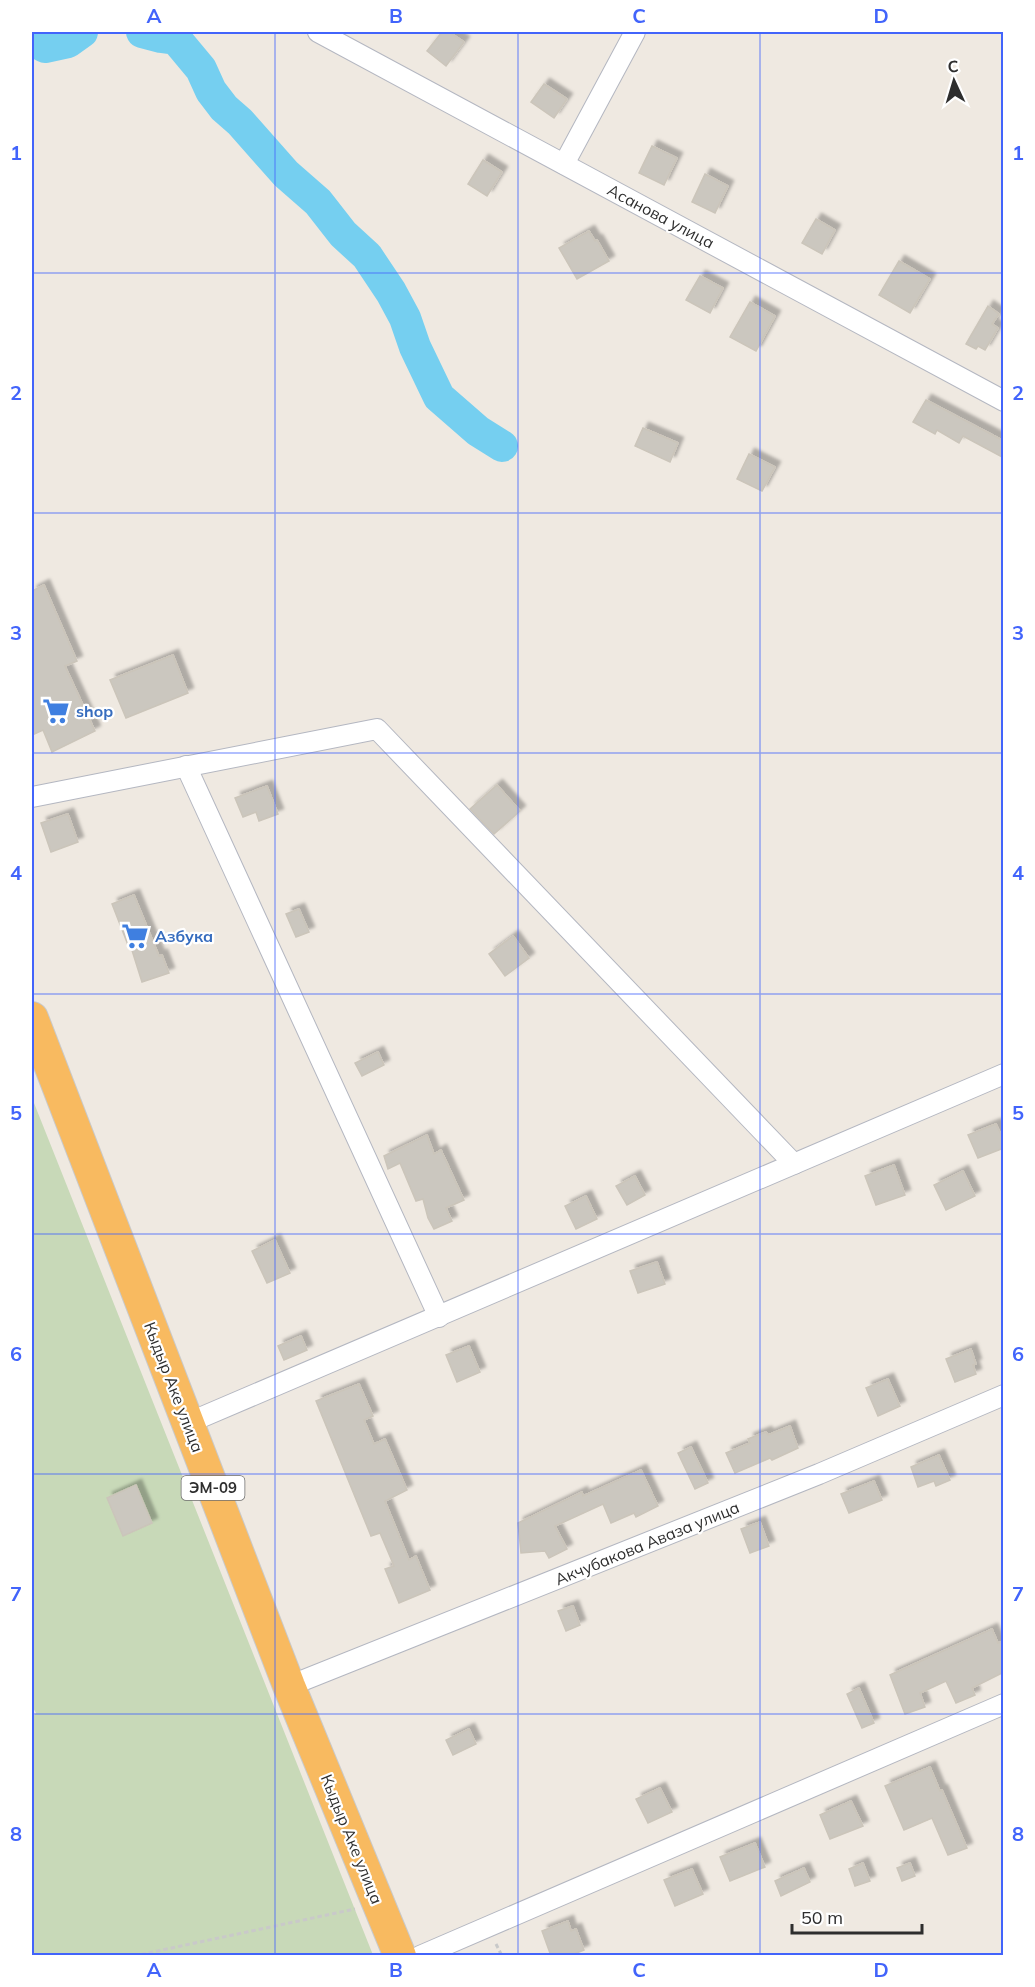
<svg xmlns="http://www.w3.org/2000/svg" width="1035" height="1987" font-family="Mulish,sans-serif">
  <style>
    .cemetery { fill: #c8d9b8 }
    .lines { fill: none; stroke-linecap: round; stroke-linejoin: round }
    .river { stroke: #75cff0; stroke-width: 32 }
    .building { fill: #cbc7bf; stroke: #cbc5ba; stroke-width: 1.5; filter: url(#shadow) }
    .minor-casing { stroke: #b4b7c1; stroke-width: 22 }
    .trunk-casing { stroke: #c9c9c9; stroke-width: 34 }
    .path { stroke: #c9c9c9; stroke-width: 3; stroke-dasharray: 4.5 3; stroke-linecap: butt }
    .minor { stroke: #fff; stroke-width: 20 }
    .trunk { stroke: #f8ba60; stroke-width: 32 }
    .grid { fill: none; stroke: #4264fb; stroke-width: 1.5; stroke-opacity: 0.55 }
    .labels { text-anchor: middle; stroke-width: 4.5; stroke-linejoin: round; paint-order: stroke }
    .shield { fill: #fff; stroke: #6d6d6d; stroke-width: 1.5 }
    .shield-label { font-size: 15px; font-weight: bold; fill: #2e2e2e }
    .street-label { font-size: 16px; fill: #2e2e2e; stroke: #fff }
    .shop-label { font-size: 16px; font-weight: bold; fill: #366cbe; stroke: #fff; text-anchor: start }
    .neatline { fill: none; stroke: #4264fb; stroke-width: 2 }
    .grid-label { font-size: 20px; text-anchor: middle; font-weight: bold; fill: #4264fb }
  </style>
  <defs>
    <filter id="shadow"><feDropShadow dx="5.5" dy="-5.5" stdDeviation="1.5" flood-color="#0004"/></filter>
  </defs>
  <rect width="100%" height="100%" fill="#efe9e1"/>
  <polygon class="cemetery" points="32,1098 373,1955 32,1955 32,1718 36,1713 32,1706"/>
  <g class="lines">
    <g class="river">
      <polyline points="142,32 161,37 176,39 201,69 211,91 224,108 240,122 286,174 318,202 343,234 367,256 391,292 405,318 415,347 439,397 478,431 502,446"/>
      <polyline points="32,40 45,47 68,42 82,32"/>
    </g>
  </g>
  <g class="building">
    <polygon points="442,32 449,32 464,42 446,66 427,51"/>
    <polygon points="544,84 567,99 554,118 531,102"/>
    <polygon points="652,146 677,158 664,185 639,173"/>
    <polygon points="483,160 502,172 487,196 468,184"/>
    <polygon points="705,174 728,186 715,213 692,202"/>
    <polygon points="816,219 835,230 822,254 802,243"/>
    <polygon points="589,231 595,241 597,240 609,261 577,279 559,248"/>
    <polygon points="899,261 930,279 910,313 879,295"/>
    <polygon points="700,276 723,288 710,313 686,300"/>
    <polygon points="750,302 775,316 756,351 730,337"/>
    <polygon points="988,306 999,314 992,324 998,328 985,350 978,346 976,349 966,344"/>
    <polygon points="926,400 1004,441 1004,458 963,436 959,443 937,430 935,434 913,422"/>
    <polygon points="643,428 678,443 670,462 635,446"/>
    <polygon points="749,454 775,467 762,491 737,479"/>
    <polygon points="44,585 77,661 65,666 95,731 52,752 43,730 32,735 32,591"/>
    <polygon points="173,655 188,693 126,718 110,680"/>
    <polygon points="497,785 520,811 494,834 470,809"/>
    <polygon points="267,786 278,814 259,821 256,812 243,817 235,798"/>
    <polygon points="68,814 78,842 51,852 41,823"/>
    <polygon points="134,895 159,956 162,955 169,973 142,982 130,944 128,945 112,904"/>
    <polygon points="299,909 309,932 296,937 286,914"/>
    <polygon points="513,936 529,958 505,976 489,954"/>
    <polygon points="378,1052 384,1065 362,1076 355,1063"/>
    <polygon points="996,1124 1004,1141 1004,1148 978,1158 968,1135"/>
    <polygon points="427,1135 434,1154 441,1150 464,1200 446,1208 452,1221 434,1229 428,1218 423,1199 416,1201 400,1163 388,1169 384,1156"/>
    <polygon points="894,1165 905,1195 876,1205 865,1176"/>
    <polygon points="963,1171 975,1196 946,1210 934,1185"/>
    <polygon points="635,1176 645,1195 627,1205 616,1186"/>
    <polygon points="586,1196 597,1219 576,1229 565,1206"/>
    <polygon points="275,1240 290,1273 267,1283 252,1251"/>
    <polygon points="657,1262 665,1284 638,1293 630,1271"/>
    <polygon points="301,1336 307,1350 284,1360 278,1346"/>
    <polygon points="469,1346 480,1372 457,1382 446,1355"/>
    <polygon points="971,1349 976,1364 973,1365 976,1374 955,1382 946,1359"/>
    <polygon points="888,1379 900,1406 878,1416 866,1388"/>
    <polygon points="359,1384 373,1416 364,1420 374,1444 385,1439 407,1490 385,1501 409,1560 416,1556 430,1590 399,1603 385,1569 394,1566 380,1533 371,1536 316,1401"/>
    <polygon points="790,1426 798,1448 772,1460 770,1458 735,1473 726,1453 750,1443 748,1439 766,1432 768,1435"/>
    <polygon points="691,1447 708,1483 695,1489 678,1453"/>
    <polygon points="939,1455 950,1480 936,1486 934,1481 918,1487 911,1467"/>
    <polygon points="641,1470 658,1506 636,1517 634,1513 611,1523 603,1504 555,1526 567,1549 549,1558 545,1551 521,1553 518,1523 582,1492 583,1496"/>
    <polygon points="874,1481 882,1500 849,1513 841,1494"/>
    <polygon points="136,1485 152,1523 123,1536 107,1498"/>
    <polygon points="760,1522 769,1546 750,1553 741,1529"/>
    <polygon points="573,1606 580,1625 566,1631 558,1611"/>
    <polygon points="992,1629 998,1643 1004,1641 1004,1672 972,1688 975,1695 956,1703 946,1681 920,1693 925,1707 905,1714 890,1675"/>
    <polygon points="859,1688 874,1723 862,1728 847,1694"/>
    <polygon points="469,1729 476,1744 453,1755 446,1740"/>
    <polygon points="930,1767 940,1791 942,1790 967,1848 948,1855 932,1818 904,1830 885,1786"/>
    <polygon points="660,1788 672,1812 648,1823 636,1799"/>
    <polygon points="851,1801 863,1826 830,1839 820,1815"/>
    <polygon points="755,1843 765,1867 730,1881 720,1857"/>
    <polygon points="863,1863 870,1881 855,1886 849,1869"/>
    <polygon points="910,1863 915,1876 902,1881 897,1868"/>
    <polygon points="804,1868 810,1882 781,1896 775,1881"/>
    <polygon points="692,1869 703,1894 675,1906 664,1880"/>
    <polygon points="568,1921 571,1931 576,1929 584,1950 569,1956 551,1956 542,1931"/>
  </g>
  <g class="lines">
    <defs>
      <g id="minor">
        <polyline points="318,32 1004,401"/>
        <polyline points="564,164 635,32"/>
        <polyline points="186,766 439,1317"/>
        <polyline points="32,797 377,729 794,1164"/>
        <polyline points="188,1423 1004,1074"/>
        <polyline points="289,1686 819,1474 1004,1395"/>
        <polyline points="420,1956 1004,1704"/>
      </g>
      <polyline id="trunk" points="32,1018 289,1686 400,1956"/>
    </defs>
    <use href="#minor" class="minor-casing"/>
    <use href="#trunk" class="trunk-casing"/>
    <g class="path">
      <polyline points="496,1944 502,1956"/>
      <polyline points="134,1956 355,1909"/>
    </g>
    <use href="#minor" class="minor"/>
    <use href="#trunk" class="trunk"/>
  </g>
  <path class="grid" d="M275,32V1956M518,32V1956M760,32V1956M32,273H1004M32,513H1004M32,753H1004M32,994H1004M32,1234H1004M32,1474H1004M32,1714H1004"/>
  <defs>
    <symbol id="supermarket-bare" viewBox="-9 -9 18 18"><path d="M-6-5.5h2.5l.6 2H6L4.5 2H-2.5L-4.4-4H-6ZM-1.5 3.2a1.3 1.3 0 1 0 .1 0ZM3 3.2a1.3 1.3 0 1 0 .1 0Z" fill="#3f7fe0" stroke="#fff" stroke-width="2.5" paint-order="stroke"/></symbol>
  </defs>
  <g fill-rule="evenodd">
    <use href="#supermarket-bare" x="37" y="692" width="38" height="38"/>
    <use href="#supermarket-bare" x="116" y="917" width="38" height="38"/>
  </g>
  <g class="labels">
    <rect class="shield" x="181.5" y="1476" width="63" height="24" rx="4.5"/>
    <g class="shield-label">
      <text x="213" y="1493">ЭМ-09</text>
    </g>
    <g class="street-label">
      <text transform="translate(661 216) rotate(28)" y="6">Асанова улица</text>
      <text transform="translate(174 1387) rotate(69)" y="6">Кыдыр Аке улица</text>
      <text transform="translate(647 1543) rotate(-22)" y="6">Акчубакова Аваза улица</text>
      <text transform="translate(352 1839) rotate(68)" y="6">Кыдыр Аке улица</text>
    </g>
    <g class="shop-label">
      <text x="76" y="717">shop</text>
      <text x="155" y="942">Азбука</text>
    </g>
  </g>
  <rect width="1035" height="1987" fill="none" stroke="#ffffff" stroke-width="66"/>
  <g transform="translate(954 81) rotate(356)" stroke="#ffffff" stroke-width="4.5" paint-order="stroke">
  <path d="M0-4.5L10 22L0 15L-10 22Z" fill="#2e2e2e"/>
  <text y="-9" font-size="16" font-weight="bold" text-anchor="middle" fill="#2e2e2e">С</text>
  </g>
  <path d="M792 1924v9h130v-9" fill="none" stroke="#2e2e2e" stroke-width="3"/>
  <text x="801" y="1924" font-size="18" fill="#2e2e2e" stroke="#ffffff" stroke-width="4.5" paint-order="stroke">50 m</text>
  <rect x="33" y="33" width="969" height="1921" class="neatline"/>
  <g class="grid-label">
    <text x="154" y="23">A</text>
    <text x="396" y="23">B</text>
    <text x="639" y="23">C</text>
    <text x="881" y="23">D</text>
    <text x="16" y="160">1</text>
    <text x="1018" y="160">1</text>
    <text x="16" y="400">2</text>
    <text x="1018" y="400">2</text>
    <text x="16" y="640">3</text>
    <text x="1018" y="640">3</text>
    <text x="16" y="880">4</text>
    <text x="1018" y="880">4</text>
    <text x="16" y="1120">5</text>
    <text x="1018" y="1120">5</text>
    <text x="16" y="1361">6</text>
    <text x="1018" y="1361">6</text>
    <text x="16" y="1601">7</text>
    <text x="1018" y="1601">7</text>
    <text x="16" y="1841">8</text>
    <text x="1018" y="1841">8</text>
    <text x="154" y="1977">A</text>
    <text x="396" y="1977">B</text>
    <text x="639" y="1977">C</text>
    <text x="881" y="1977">D</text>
  </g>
</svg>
